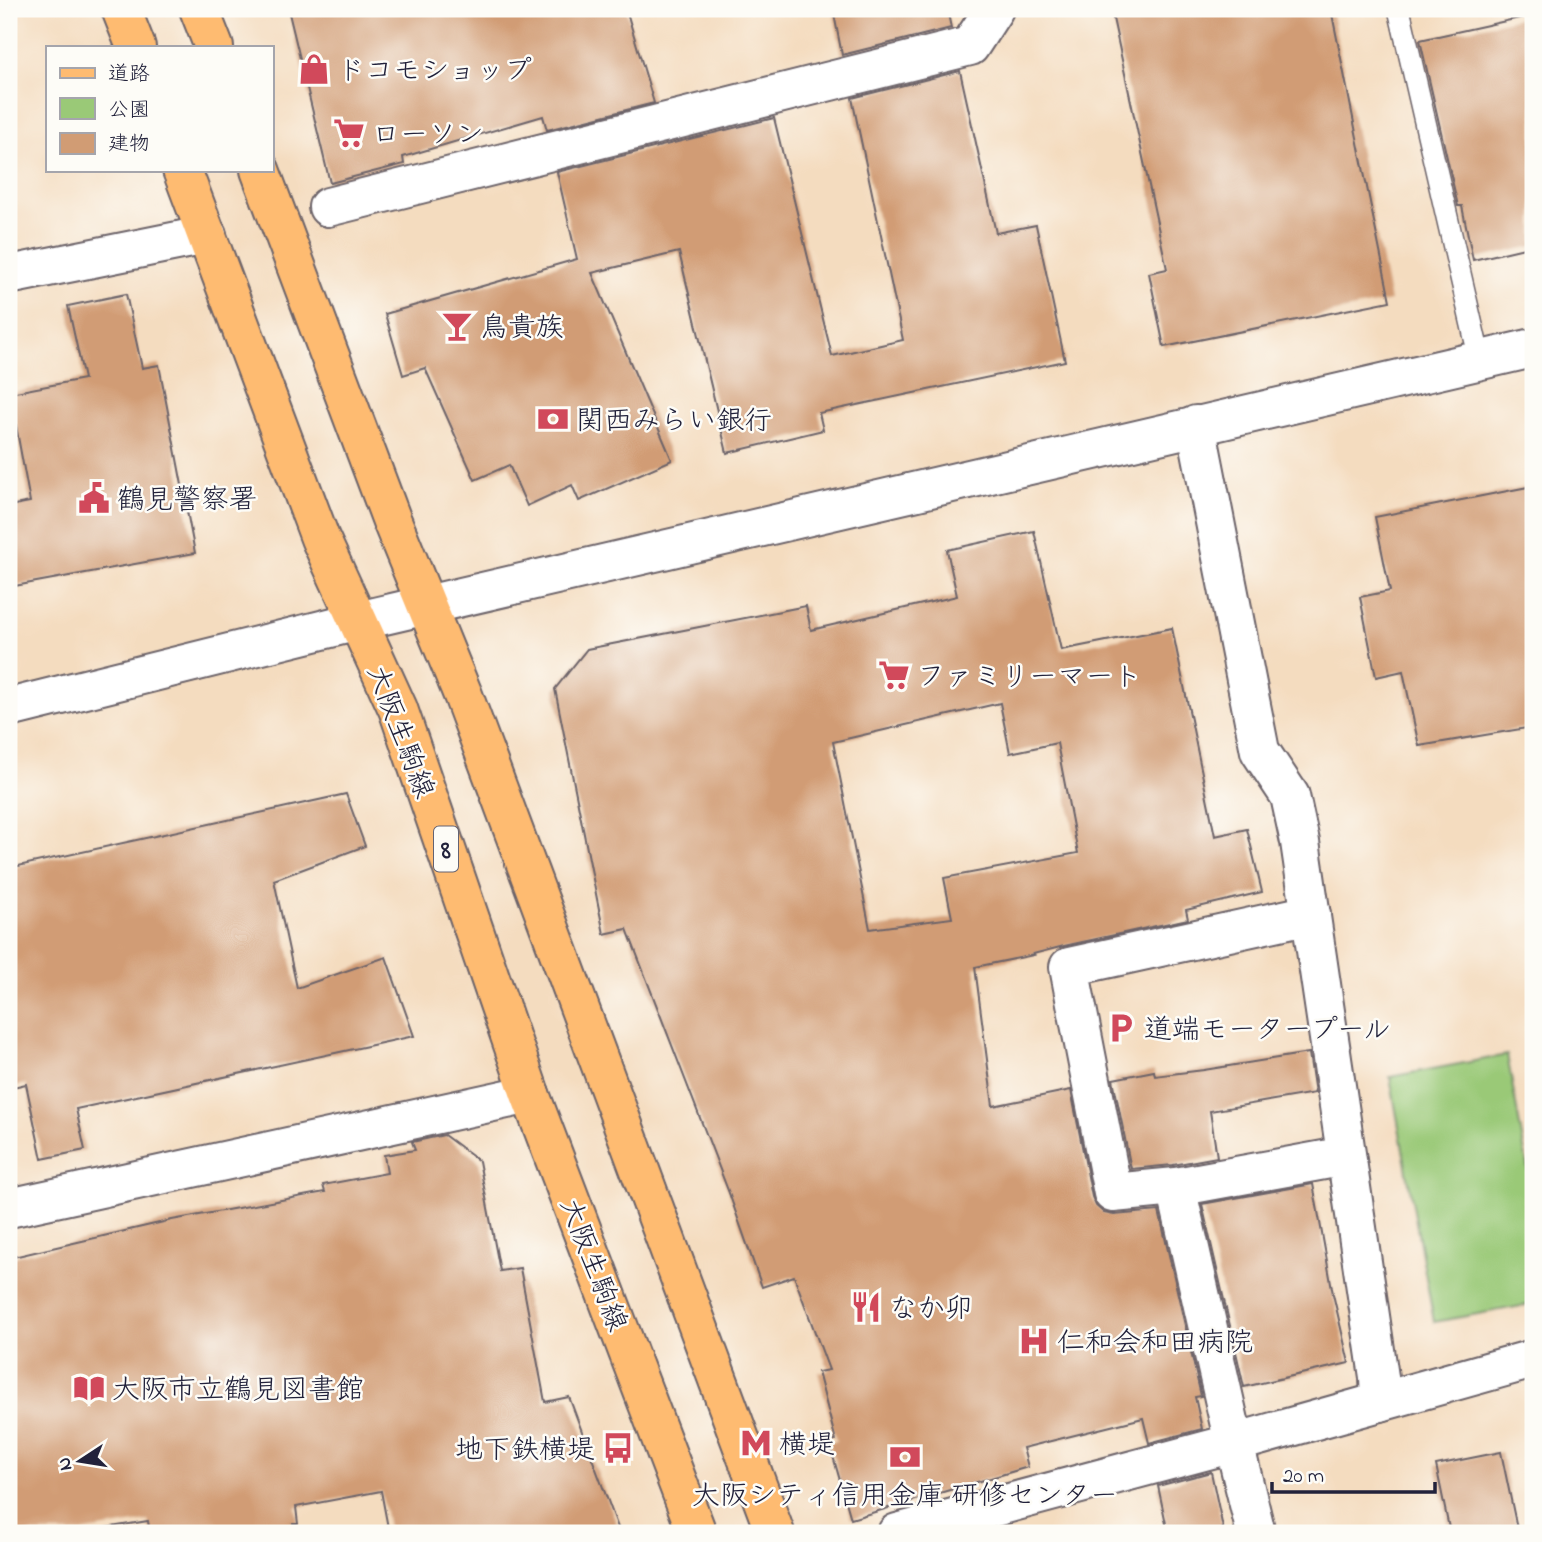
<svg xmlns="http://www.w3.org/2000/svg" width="1542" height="1542" font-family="'Indie Flower','Klee One',sans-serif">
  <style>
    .green { fill: #9ac977; stroke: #5e7659; stroke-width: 2 }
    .building { fill: #d19c74; fill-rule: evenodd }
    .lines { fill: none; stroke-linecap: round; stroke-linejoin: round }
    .service-casing { stroke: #6c6369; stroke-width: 24 }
    .minor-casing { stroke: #6c6369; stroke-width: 42 }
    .tertiary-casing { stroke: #6c6369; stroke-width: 42 }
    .primary-casing { stroke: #6c6369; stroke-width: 42 }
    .service { stroke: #fff; stroke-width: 21 }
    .minor { stroke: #fff; stroke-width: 38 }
    .tertiary { stroke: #fff; stroke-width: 38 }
    .primary { stroke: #febb71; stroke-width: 38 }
    .labels { text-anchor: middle; stroke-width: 5; stroke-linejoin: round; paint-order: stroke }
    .shield { fill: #fdfcf7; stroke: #646373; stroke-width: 2 }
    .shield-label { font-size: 26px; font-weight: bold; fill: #22223b }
    .poi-label { font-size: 28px; fill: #22223b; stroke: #fdfcf7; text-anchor: start }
    .street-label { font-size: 28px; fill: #22223b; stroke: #fdfcf7 }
  </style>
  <rect width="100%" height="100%" fill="#fdfcf7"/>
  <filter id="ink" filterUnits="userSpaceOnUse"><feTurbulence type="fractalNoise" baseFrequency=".0143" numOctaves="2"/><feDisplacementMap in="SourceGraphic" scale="14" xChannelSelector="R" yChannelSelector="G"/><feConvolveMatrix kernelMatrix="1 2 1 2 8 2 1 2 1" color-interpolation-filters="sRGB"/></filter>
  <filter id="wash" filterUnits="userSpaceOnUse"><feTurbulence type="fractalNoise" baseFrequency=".00686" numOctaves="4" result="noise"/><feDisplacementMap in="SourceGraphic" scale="28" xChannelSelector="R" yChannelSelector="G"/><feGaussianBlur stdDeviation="1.57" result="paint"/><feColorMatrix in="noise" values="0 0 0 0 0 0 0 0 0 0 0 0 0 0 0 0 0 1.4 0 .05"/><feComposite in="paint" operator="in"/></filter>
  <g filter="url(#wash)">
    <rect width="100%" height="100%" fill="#f4dcbf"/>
    <polygon class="green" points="1507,1055 1533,1198 1533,1304 1434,1322 1390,1077"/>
    <g id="blocks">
      <g class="building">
        <polygon points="288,9 626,9 654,103 547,130 543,116 403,157 404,164 330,183"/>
        <polygon points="833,9 947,9 951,28 842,55"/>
        <polygon points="1111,9 1331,9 1390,301 1164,347 1149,273 1167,269"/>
        <polygon points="1533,15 1533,246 1473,260 1462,206 1458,206 1420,40"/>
        <polygon points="960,71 996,233 1036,225 1065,361 819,413 823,430 727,453 679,252 592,273 672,460 579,501 572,485 527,506 509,465 475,480 425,368 403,375 385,314 577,259 557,172 774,118 832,356 903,340 852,98"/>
        <polygon points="126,294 142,368 159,365 195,553 9,587 9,506 30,502 10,393 84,379 68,306"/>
        <polygon points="1533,486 1533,727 1419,746 1403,671 1376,677 1360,597 1390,591 1375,517"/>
        <path d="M1034,531L1061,650L1172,628L1215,836L1247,829L1262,892L1186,910L1188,919L1064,946L1033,954L1034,955L975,967L993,1106L1071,1090L1092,1197L1096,1206L1104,1213L1114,1215L1159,1211L1201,1396L1195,1397L1202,1429L1149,1443L1143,1418L1023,1448L1028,1467L851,1519L829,1442L836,1441L818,1372L829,1370L794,1276L762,1287L729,1193L627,929L604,934L555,689L587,649L806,606L811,630L957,596L947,550ZM1000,703L1010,753L1057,743L1078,853L944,878L952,918L870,929L833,742Z"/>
        <polygon points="346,794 365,846 274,880 297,988 386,957 414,1036 76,1109 85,1150 42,1159 26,1084 9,1088 9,868"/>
        <polygon points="1309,1053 1315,1093 1210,1111 1217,1157 1173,1165 1131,1169 1113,1079 1154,1071 1155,1076 1204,1070"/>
        <polygon points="444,1135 479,1161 500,1271 520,1268 545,1402 569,1397 620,1533 389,1533 381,1491 296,1507 298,1524 293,1524 295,1533 150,1533 148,1521 75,1533 9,1533 9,1258 172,1220 325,1192 323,1185 387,1173 384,1155 415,1150 412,1142"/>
        <polygon points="1313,1184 1333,1294 1349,1363 1244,1387 1202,1204"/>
        <polygon points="1501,1452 1518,1533 1450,1533 1436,1465"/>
        <polygon points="1211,1472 1224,1533 1168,1533 1158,1486"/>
      </g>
    </g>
  </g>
  <g filter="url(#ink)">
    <use href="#blocks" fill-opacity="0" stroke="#6c6369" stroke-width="2"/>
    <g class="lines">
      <defs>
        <polyline id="service" points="1399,9 1480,360"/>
        <g id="minor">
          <polyline points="328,207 970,46 994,9"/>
          <polyline points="9,275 207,235"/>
          <polyline points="1196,425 1260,751 1290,796 1300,842 1379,1377 1380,1402"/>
          <polyline points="1311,914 1069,967 1113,1193 1176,1187 1346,1156"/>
          <polyline points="9,1208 530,1094"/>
          <polyline points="897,1533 1234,1443 1176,1187"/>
          <polyline points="1256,1533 1234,1443 1533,1359"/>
        </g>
        <polyline id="tertiary" points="9,708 358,621 1533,348"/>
        <g id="primary">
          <polyline points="121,9 136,47"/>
          <polyline points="199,9 214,47"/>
          <polyline points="182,170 320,538 398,709 530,1094 697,1533"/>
          <polyline points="260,170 392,521 463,695 775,1533"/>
        </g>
      </defs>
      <use href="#service" class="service-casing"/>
      <use href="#minor" class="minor-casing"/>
      <use href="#tertiary" class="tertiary-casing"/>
      <use href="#primary" class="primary-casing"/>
      <use href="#service" class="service"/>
      <use href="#minor" class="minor"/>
      <use href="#tertiary" class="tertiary"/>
      <use href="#primary" class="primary"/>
    </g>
  </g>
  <defs>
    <symbol id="shop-bare" viewBox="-9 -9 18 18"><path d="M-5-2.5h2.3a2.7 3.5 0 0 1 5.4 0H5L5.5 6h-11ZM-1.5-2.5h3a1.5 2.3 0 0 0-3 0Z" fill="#d1495b" stroke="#fdfcf7" stroke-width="2.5" paint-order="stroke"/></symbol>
    <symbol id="supermarket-bare" viewBox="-9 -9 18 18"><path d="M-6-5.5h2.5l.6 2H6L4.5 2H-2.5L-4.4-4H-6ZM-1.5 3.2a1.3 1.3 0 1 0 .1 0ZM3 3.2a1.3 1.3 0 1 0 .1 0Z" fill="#d1495b" stroke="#fdfcf7" stroke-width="2.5" paint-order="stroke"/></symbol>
    <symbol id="bar-bare" viewBox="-9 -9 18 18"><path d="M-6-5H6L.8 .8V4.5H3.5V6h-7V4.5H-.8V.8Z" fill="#d1495b" stroke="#fdfcf7" stroke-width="2.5" paint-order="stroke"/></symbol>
    <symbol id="bank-bare" viewBox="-9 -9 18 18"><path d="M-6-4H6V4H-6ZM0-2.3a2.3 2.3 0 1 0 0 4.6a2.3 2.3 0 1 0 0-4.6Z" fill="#d1495b" stroke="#fdfcf7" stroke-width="2.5" paint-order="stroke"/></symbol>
    <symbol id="civic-bare" viewBox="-9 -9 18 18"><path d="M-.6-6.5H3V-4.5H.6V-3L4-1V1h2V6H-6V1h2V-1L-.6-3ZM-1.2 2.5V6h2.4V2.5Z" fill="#d1495b" stroke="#fdfcf7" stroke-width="2.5" paint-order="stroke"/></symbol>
    <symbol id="parking-bare" viewBox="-9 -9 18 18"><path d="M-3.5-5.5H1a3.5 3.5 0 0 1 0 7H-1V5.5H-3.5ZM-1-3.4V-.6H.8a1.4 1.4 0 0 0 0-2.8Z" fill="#d1495b" stroke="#fdfcf7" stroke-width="2.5" paint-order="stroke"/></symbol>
    <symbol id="restaurant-bare" viewBox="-9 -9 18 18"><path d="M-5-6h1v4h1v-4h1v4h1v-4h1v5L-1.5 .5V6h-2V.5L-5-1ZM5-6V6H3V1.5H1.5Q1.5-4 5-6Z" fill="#d1495b" stroke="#fdfcf7" stroke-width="2.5" paint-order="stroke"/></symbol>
    <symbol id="hospital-bare" viewBox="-9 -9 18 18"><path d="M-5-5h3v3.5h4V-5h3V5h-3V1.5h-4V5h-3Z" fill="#d1495b" stroke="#fdfcf7" stroke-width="2.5" paint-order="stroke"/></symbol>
    <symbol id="library-bare" viewBox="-9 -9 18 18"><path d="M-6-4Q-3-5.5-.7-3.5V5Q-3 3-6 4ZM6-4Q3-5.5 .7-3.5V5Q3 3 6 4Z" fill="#d1495b" stroke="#fdfcf7" stroke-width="2.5" paint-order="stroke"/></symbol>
    <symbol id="metro-bare" viewBox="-9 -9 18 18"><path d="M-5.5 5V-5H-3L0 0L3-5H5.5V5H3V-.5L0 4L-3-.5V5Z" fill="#d1495b" stroke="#fdfcf7" stroke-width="2.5" paint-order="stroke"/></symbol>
    <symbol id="bus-bare" viewBox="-9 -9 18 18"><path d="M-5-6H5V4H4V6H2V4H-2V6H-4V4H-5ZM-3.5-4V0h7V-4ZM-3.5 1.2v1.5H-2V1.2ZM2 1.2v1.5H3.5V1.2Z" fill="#d1495b" stroke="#fdfcf7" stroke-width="2.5" paint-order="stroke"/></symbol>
  </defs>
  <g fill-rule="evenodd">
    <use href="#shop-bare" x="292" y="47" width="44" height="44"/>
    <use href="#supermarket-bare" x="327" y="111" width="44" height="44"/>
    <use href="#bar-bare" x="435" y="304" width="44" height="44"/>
    <use href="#bank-bare" x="531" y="397" width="44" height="44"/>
    <use href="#civic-bare" x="72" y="476" width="44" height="44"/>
    <use href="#supermarket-bare" x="872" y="653" width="44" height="44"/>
    <use href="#parking-bare" x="1099" y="1006" width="44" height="44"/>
    <use href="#restaurant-bare" x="844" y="1285" width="44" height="44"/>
    <use href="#hospital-bare" x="1012" y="1319" width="44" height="44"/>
    <use href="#library-bare" x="67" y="1366" width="44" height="44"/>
    <use href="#metro-bare" x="734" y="1421" width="44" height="44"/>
    <use href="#bus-bare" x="596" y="1426" width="44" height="44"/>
    <use href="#bank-bare" x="883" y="1435" width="44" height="44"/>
  </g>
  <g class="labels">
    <rect class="shield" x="434" y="826.5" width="24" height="45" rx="5"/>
    <g class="shield-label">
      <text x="446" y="858">8</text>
    </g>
    <g class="poi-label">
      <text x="337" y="79">ドコモショップ</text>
      <text x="372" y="143">ローソン</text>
      <text x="480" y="336">鳥貴族</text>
      <text x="576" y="429">関西みらい銀行</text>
      <text x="117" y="508">鶴見警察署</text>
      <text x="917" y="685">ファミリーマート</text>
      <text x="1144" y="1038">道端モータープール</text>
      <text x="889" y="1317">なか卯</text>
      <text x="1057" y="1351">仁和会和田病院</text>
      <text x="112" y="1398">大阪市立鶴見図書館</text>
      <text x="779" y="1453">横堤</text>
      <text x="595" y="1458" text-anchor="end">地下鉄横堤</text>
      <text x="905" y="1504" text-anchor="middle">大阪シティ信用金庫 研修センター</text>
    </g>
    <g class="street-label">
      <text transform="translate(402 731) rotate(69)" y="10">大阪生駒線</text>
      <text transform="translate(595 1264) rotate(69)" y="10">大阪生駒線</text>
    </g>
  </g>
  <rect width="1542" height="1542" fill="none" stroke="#fdfcf7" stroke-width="35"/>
  <rect x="46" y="46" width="228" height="126" fill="#fdfcf7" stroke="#a5a5ac" stroke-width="2"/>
  <rect x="60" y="68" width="35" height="10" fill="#febb71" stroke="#a5a5ac" stroke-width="2"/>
  <text x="108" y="80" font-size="21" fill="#22223b">道路</text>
  <rect x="60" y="98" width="35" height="21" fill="#9ac977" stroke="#a5a5ac" stroke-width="2"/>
  <text x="108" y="116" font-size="21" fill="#22223b">公園</text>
  <rect x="60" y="133" width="35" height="21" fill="#d19c74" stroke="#a5a5ac" stroke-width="2"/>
  <text x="108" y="150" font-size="21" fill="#22223b">建物</text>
  <g transform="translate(80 1461) rotate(258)" stroke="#fdfcf7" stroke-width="5" paint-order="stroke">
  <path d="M0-5L12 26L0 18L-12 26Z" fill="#22223b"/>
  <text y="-10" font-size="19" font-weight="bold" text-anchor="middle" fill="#22223b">N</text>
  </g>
  <path d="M1272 1482v10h163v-10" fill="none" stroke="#22223b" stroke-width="3.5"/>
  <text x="1283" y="1482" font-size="21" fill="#22223b" stroke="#fdfcf7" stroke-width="5" paint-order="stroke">20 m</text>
</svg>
